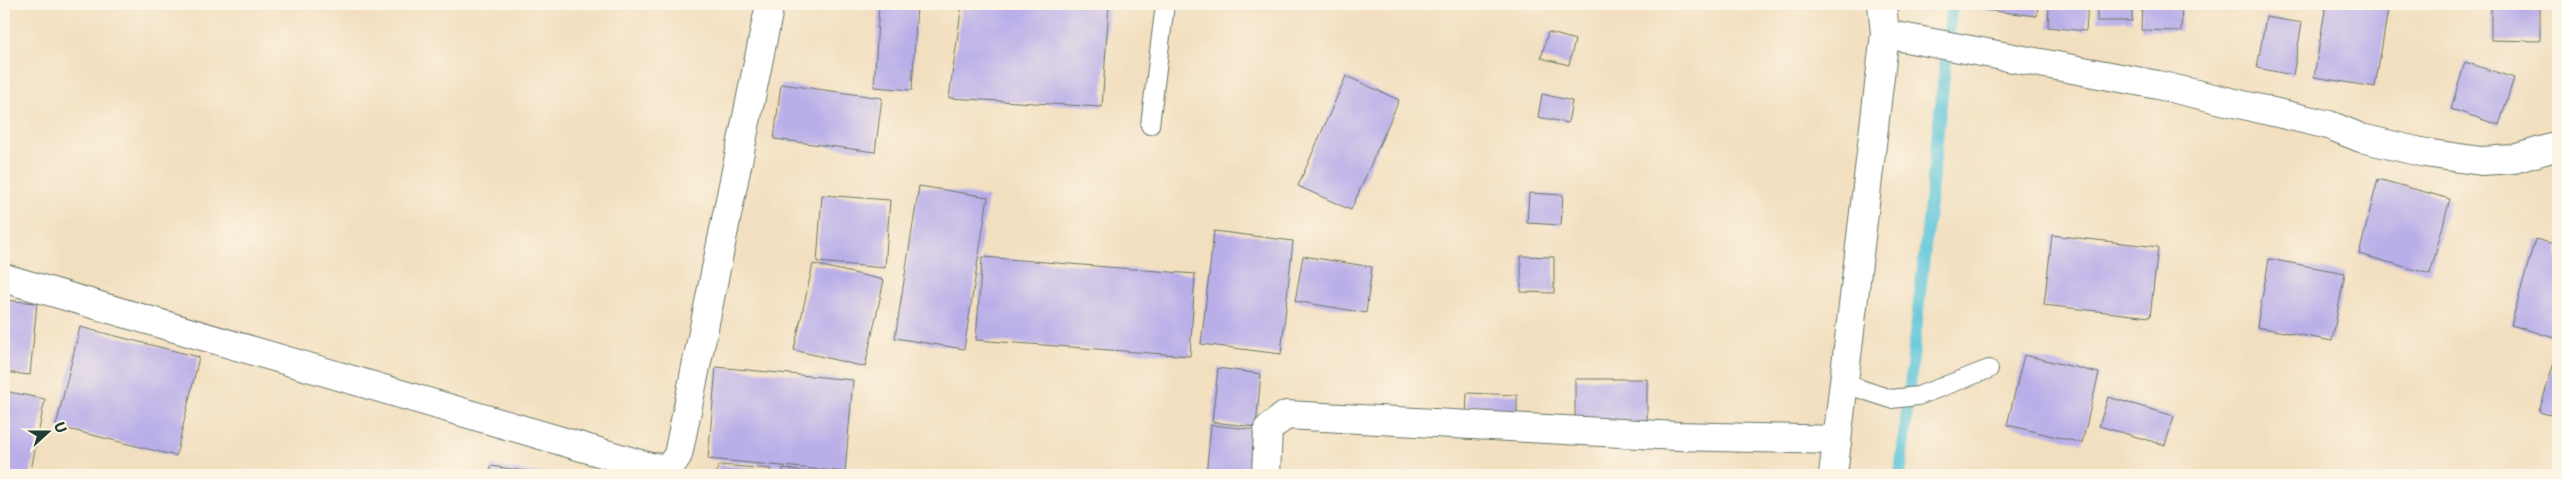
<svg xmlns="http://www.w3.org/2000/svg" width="2562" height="479" font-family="'Playpen Sans',sans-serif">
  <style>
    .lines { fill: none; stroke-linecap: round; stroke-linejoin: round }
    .stream { stroke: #5dc5d9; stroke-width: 12 }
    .building { fill: #b9aee8 }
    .lane-casing { stroke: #697665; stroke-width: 20 }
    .street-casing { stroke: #697665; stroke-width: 30 }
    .lane { stroke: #fff; stroke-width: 18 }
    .street { stroke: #fff; stroke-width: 28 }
  </style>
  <rect width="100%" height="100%" fill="#fcf5e5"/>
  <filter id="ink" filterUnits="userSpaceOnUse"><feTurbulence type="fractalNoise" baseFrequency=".02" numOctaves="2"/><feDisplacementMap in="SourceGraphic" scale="10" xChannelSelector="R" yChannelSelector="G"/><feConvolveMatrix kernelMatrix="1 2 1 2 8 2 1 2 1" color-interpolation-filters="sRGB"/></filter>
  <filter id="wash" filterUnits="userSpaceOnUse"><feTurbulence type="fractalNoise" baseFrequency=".0096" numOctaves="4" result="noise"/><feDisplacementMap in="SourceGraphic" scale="20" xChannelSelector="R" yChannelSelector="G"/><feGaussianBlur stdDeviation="1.12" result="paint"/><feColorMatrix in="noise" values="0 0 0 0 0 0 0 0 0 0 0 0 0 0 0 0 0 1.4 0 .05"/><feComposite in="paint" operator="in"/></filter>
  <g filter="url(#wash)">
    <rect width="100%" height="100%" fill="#f2dfbf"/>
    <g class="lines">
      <polyline class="stream" points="1900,475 1952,4"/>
    </g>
    <g id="blocks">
      <g class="building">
        <polygon points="879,4 917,4 912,90 874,87"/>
        <polygon points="962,4 1109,4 1102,107 949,98"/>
        <polygon points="1986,4 2038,4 2037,16 1985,10"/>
        <polygon points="2049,4 2088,4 2086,31 2048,27"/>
        <rect x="2097" y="4" width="35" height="17"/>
        <polygon points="2142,4 2182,4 2181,31 2141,30"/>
        <polygon points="2326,4 2389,4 2375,87 2314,77"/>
        <polygon points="2491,4 2540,4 2540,41 2491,40"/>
        <polygon points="2266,17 2302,23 2293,75 2257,68"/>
        <polygon points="1548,32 1575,40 1569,65 1541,58"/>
        <polygon points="2465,62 2514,78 2499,125 2451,109"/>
        <polygon points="1346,76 1399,100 1351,210 1298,186"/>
        <polygon points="781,84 882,98 875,152 774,139"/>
        <polygon points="1542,94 1572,101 1568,123 1538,117"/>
        <polygon points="2378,179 2450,199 2430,274 2359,254"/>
        <polygon points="919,186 988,197 964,349 895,338"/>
        <polygon points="1529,193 1563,195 1561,225 1527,223"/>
        <polygon points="822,195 890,200 885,268 817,262"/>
        <polygon points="1214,231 1293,241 1281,354 1201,344"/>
        <polygon points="2052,235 2158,247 2150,317 2044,305"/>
        <polygon points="2535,239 2558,245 2558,327 2555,338 2511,325"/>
        <polygon points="1303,256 1372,267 1366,313 1295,301"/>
        <polygon points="1521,256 1554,257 1554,293 1521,292"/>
        <polygon points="982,257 1195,274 1190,356 976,340"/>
        <polygon points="2269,259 2345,273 2332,341 2257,327"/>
        <polygon points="813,264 884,280 865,367 794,350"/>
        <polygon points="4,300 37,303 30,375 4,372"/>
        <polygon points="80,327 199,357 176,456 56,426"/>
        <polygon points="2558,349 2558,417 2539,412"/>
        <polygon points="2024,355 2099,373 2082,443 2007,425"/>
        <polygon points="716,367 853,380 845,472 708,459"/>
        <polygon points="1218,368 1261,374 1256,427 1212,422"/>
        <polygon points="1575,379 1647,379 1647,426 1575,427"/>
        <polygon points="4,391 45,399 30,475 4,475"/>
        <polygon points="1467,393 1517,395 1517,421 1466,419"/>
        <polygon points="2108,397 2174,416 2165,445 2099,426"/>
        <polygon points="1211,425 1259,430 1254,475 1206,475"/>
        <polygon points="719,465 771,469 769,475 716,475"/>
        <polygon points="491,466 545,474 545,475 490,475"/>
        <polygon points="783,468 815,474 815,475 782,475"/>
      </g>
    </g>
  </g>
  <g filter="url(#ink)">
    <use href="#blocks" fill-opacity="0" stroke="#697665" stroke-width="1"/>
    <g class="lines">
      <defs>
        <g id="lane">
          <polyline points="1150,125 1165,4"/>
          <polyline points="1845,384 1891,399 1918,396 1989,369"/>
        </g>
        <g id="street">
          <polyline points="1885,34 2158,85 2329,125 2361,138 2425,153 2481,161 2514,159 2558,146"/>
          <polyline points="4,278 650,467 669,468 678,455 770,4"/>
          <polyline points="1266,475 1268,429 1286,415 1677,436 1837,440"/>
          <polyline points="1833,475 1885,34 1882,4"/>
        </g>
      </defs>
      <use href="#lane" class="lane-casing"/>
      <use href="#street" class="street-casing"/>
      <use href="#lane" class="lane"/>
      <use href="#street" class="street"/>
    </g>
  </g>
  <rect width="2562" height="479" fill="none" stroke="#fcf5e5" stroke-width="20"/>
  <g transform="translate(48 432) rotate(69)" stroke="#fcf5e5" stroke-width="4" paint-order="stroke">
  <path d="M0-4L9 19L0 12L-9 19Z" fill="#1f3d34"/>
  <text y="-8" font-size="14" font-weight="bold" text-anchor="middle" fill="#1f3d34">U</text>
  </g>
</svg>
